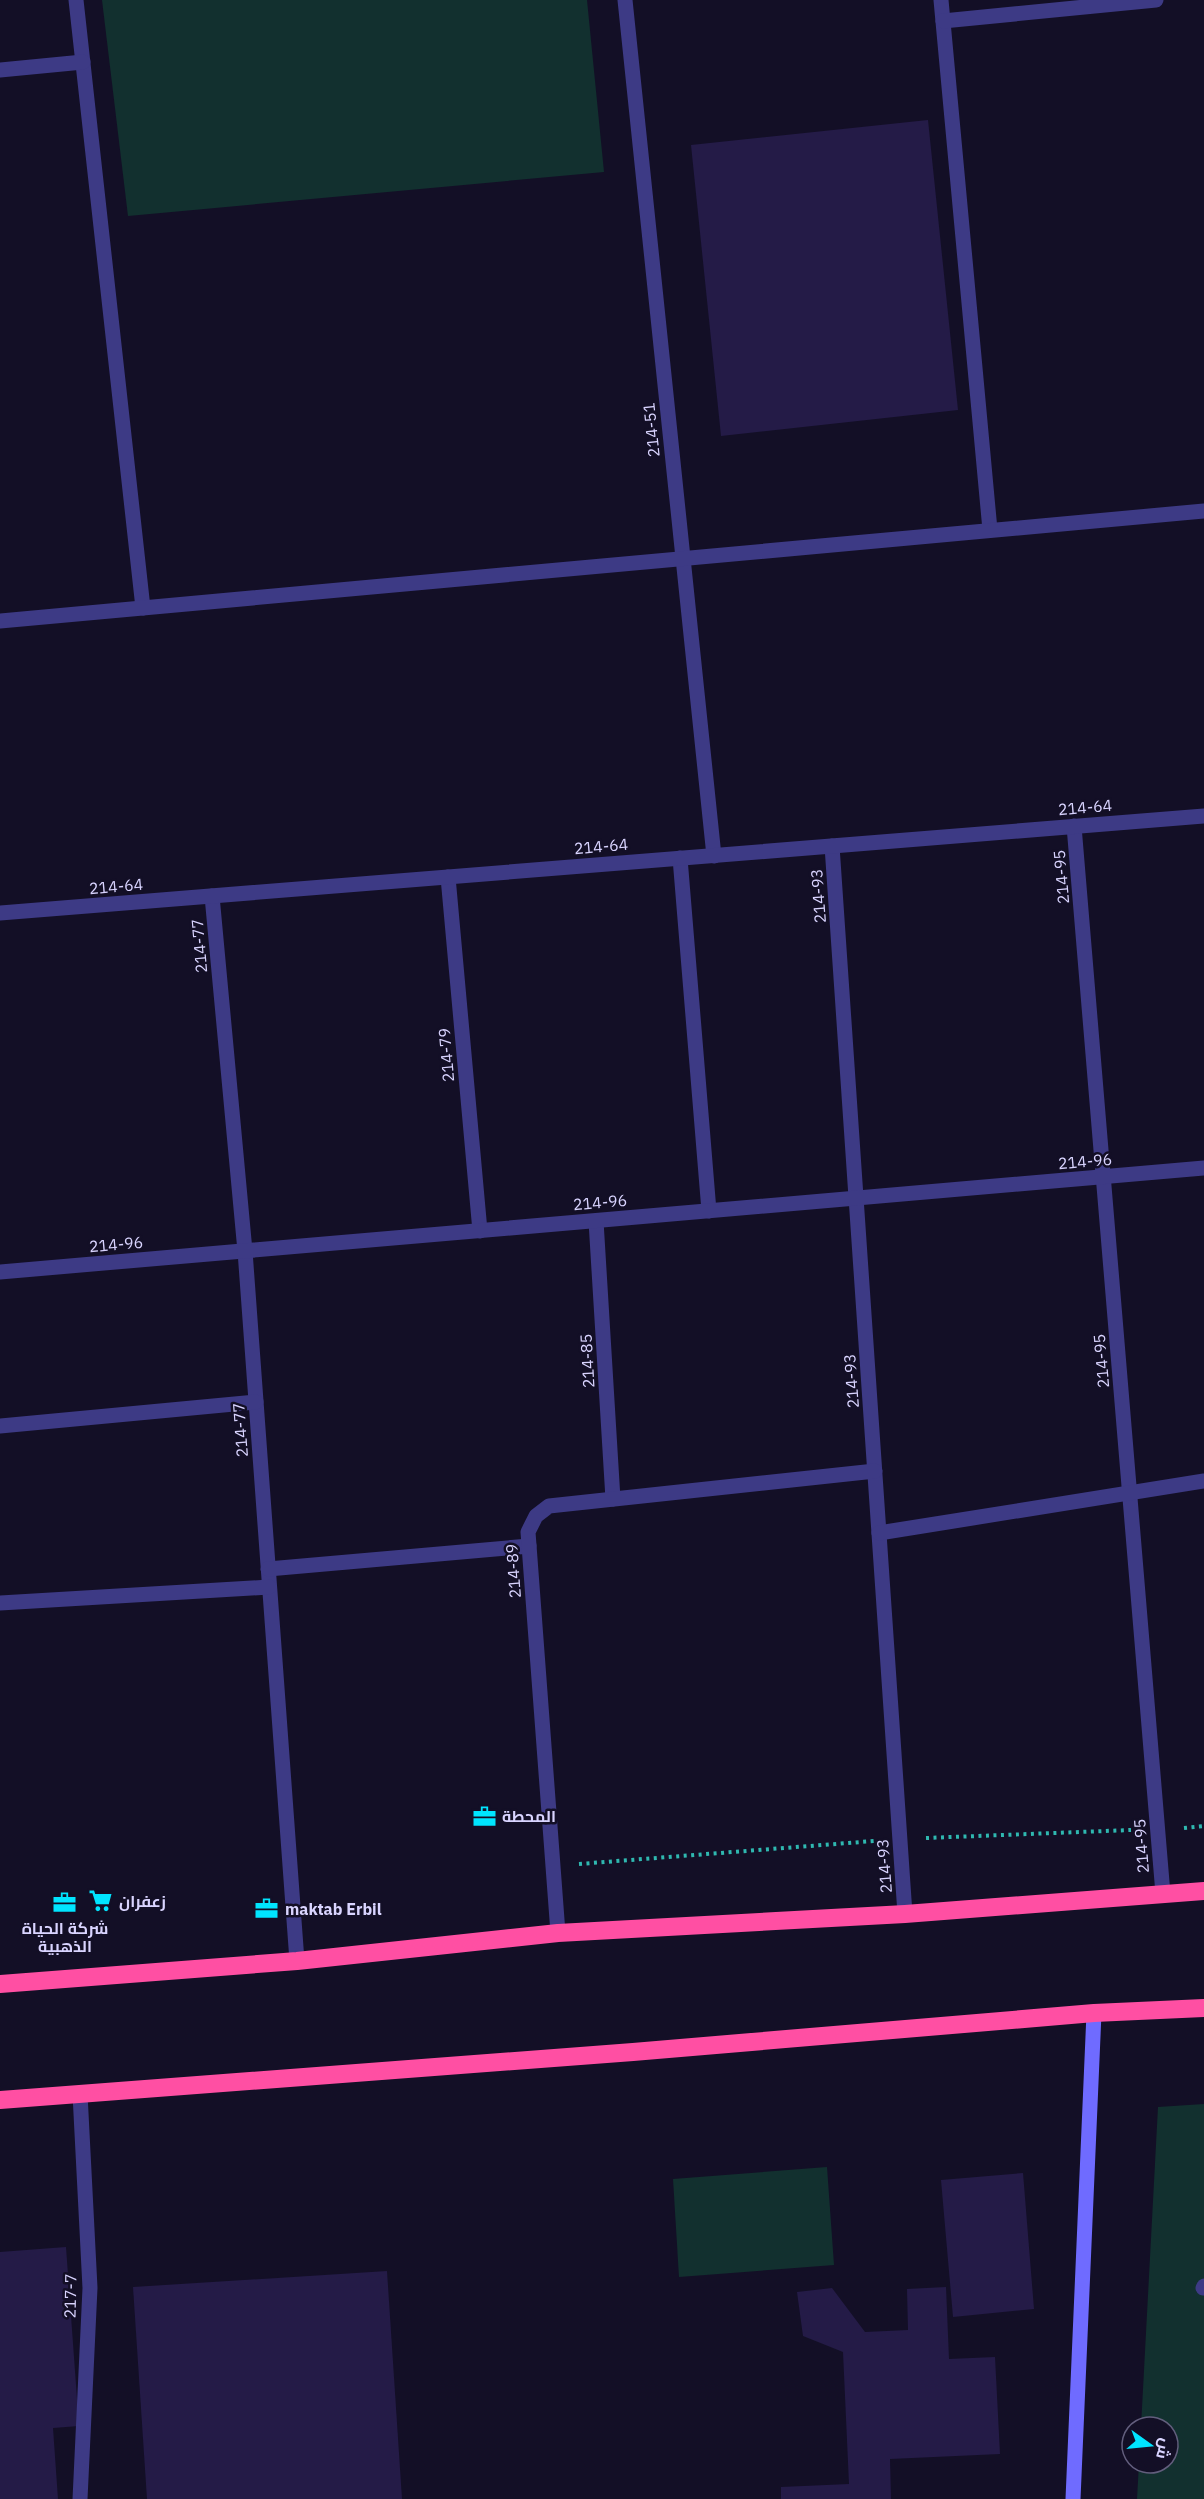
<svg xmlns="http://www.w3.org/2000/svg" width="1204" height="2499" font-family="'IBM Plex Sans',Cairo,sans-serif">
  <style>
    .green { fill: #12302f }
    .building { fill: #241b47 }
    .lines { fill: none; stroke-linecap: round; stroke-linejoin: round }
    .path { stroke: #2fb8b0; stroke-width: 4; stroke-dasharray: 3 4.5; stroke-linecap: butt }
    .lane { stroke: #3d3a85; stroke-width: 15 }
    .street { stroke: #3d3a85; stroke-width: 15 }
    .secondary { stroke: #6f6bff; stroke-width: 15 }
    .highway { stroke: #ff4fa3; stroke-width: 18 }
    .labels { text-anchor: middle; stroke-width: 5; stroke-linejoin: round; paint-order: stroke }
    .street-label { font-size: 16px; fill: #d9d4ff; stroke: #130f26 }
    .poi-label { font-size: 16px; font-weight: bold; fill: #d9d4ff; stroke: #130f26; text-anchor: start }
  </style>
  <rect width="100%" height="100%" fill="#130f26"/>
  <g class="green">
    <polygon points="102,0 587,0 604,172 128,216"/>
    <polygon points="1204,2104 1204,2499 1137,2499 1139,2463 1168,2463 1168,2427 1141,2427 1158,2107"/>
    <polygon points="827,2167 834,2265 679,2277 673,2179"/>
  </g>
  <g class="building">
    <polygon points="928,120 958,410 721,436 691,145"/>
    <polygon points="1023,2173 1034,2309 953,2317 941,2180"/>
    <polygon points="66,2247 79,2426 53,2428 58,2499 0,2499 0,2252"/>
    <polygon points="387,2271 402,2499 147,2499 133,2287"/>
    <polygon points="946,2287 949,2359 995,2357 1000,2454 890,2459 891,2499 781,2499 781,2487 849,2484 843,2352 803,2336 797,2292 832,2288 865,2332 908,2330 907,2289"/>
  </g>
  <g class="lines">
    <g class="path">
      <polyline points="1184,1828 1204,1826"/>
      <polyline points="926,1838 1131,1830"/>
      <polyline points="579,1864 874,1841"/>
    </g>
    <polyline class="lane" points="1203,2288 1204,2286"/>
    <g class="street">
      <polyline points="76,0 143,608"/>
      <polyline points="625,0 714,856"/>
      <polyline points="941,0 990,530"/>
      <polyline points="943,21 1156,0"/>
      <polyline points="0,70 83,62"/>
      <polyline points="0,621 1204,511"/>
      <polyline points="1074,826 1163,1894"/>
      <polyline points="832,846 905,1914"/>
      <polyline points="680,858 709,1211"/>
      <polyline points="448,877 480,1231"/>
      <polyline points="212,896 245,1251 297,1961"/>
      <polyline points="0,913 1204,816"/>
      <polyline points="596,1221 613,1499"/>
      <polyline points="0,1272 1204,1168"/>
      <polyline points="0,1426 256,1402"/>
      <polyline points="879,1533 1204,1481"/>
      <polyline points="268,1569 529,1546"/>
      <polyline points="0,1603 269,1587"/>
      <polyline points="558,1933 528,1532 536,1516 549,1506 875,1471"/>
      <polyline points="80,2499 90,2288 80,2094"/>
    </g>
    <polyline class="secondary" points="1073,2499 1094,2013"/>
    <g class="highway">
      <polyline points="0,1984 297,1961 558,1933 905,1914 1204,1891"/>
      <polyline points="0,2100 633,2052 1094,2013 1204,2008"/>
    </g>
  </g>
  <defs>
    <symbol id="office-bare" viewBox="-9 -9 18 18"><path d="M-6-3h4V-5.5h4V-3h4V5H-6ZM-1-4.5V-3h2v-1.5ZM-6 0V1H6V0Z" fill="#00e5ff" stroke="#130f26" stroke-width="2.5" paint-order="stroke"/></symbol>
    <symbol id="supermarket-bare" viewBox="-9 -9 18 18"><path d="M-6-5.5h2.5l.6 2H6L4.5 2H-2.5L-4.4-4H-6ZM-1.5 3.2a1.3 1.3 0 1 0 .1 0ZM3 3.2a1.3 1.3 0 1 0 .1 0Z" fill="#00e5ff" stroke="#130f26" stroke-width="2.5" paint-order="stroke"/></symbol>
  </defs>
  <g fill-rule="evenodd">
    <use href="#office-bare" x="468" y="1800" width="33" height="33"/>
    <use href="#supermarket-bare" x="84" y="1884" width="33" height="33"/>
    <use href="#office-bare" x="48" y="1886" width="33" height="33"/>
    <use href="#office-bare" x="250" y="1892" width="33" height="33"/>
  </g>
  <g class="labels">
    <g class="street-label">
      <text transform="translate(651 430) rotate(-96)" y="6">214-51</text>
      <text transform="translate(1085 807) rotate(-5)" y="6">214-64</text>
      <text transform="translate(601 846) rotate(-5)" y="6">214-64</text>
      <text transform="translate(1061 877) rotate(-95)" y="6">214-95</text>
      <text transform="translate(116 886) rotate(-5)" y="6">214-64</text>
      <text transform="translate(818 896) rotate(-94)" y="6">214-93</text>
      <text transform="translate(199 946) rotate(-95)" y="6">214-77</text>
      <text transform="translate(446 1055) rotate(-95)" y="6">214-79</text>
      <text transform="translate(1085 1161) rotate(-5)" y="6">214-96</text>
      <text transform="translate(600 1202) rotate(-5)" y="6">214-96</text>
      <text transform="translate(116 1244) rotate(-5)" y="6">214-96</text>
      <text transform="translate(587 1361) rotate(-93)" y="6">214-85</text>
      <text transform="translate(1101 1361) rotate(-95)" y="6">214-95</text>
      <text transform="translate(851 1381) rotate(-94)" y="6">214-93</text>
      <text transform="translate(240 1430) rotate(-94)" y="6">214-77</text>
      <text transform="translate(513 1571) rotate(-94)" y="6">214-89</text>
      <text transform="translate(1141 1846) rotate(-94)" y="6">214-95</text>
      <text transform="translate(884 1866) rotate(-94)" y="6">214-93</text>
      <text transform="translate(70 2296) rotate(-89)" y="6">217-7</text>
    </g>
    <g class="poi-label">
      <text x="502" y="1822">المحطة</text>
      <text x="119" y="1907">زعفران</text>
      <text x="285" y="1915">maktab Erbil</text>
      <text x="65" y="1934" text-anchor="middle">شركة الحياة<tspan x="65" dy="18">الذهبية</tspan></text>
    </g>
  </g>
  <g transform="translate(1150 2445) rotate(105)"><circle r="28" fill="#130f26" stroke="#625e7d" stroke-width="1.5"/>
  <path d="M0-4.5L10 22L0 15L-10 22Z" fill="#00e5ff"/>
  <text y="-9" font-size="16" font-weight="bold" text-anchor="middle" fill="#d9d4ff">ش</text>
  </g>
</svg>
